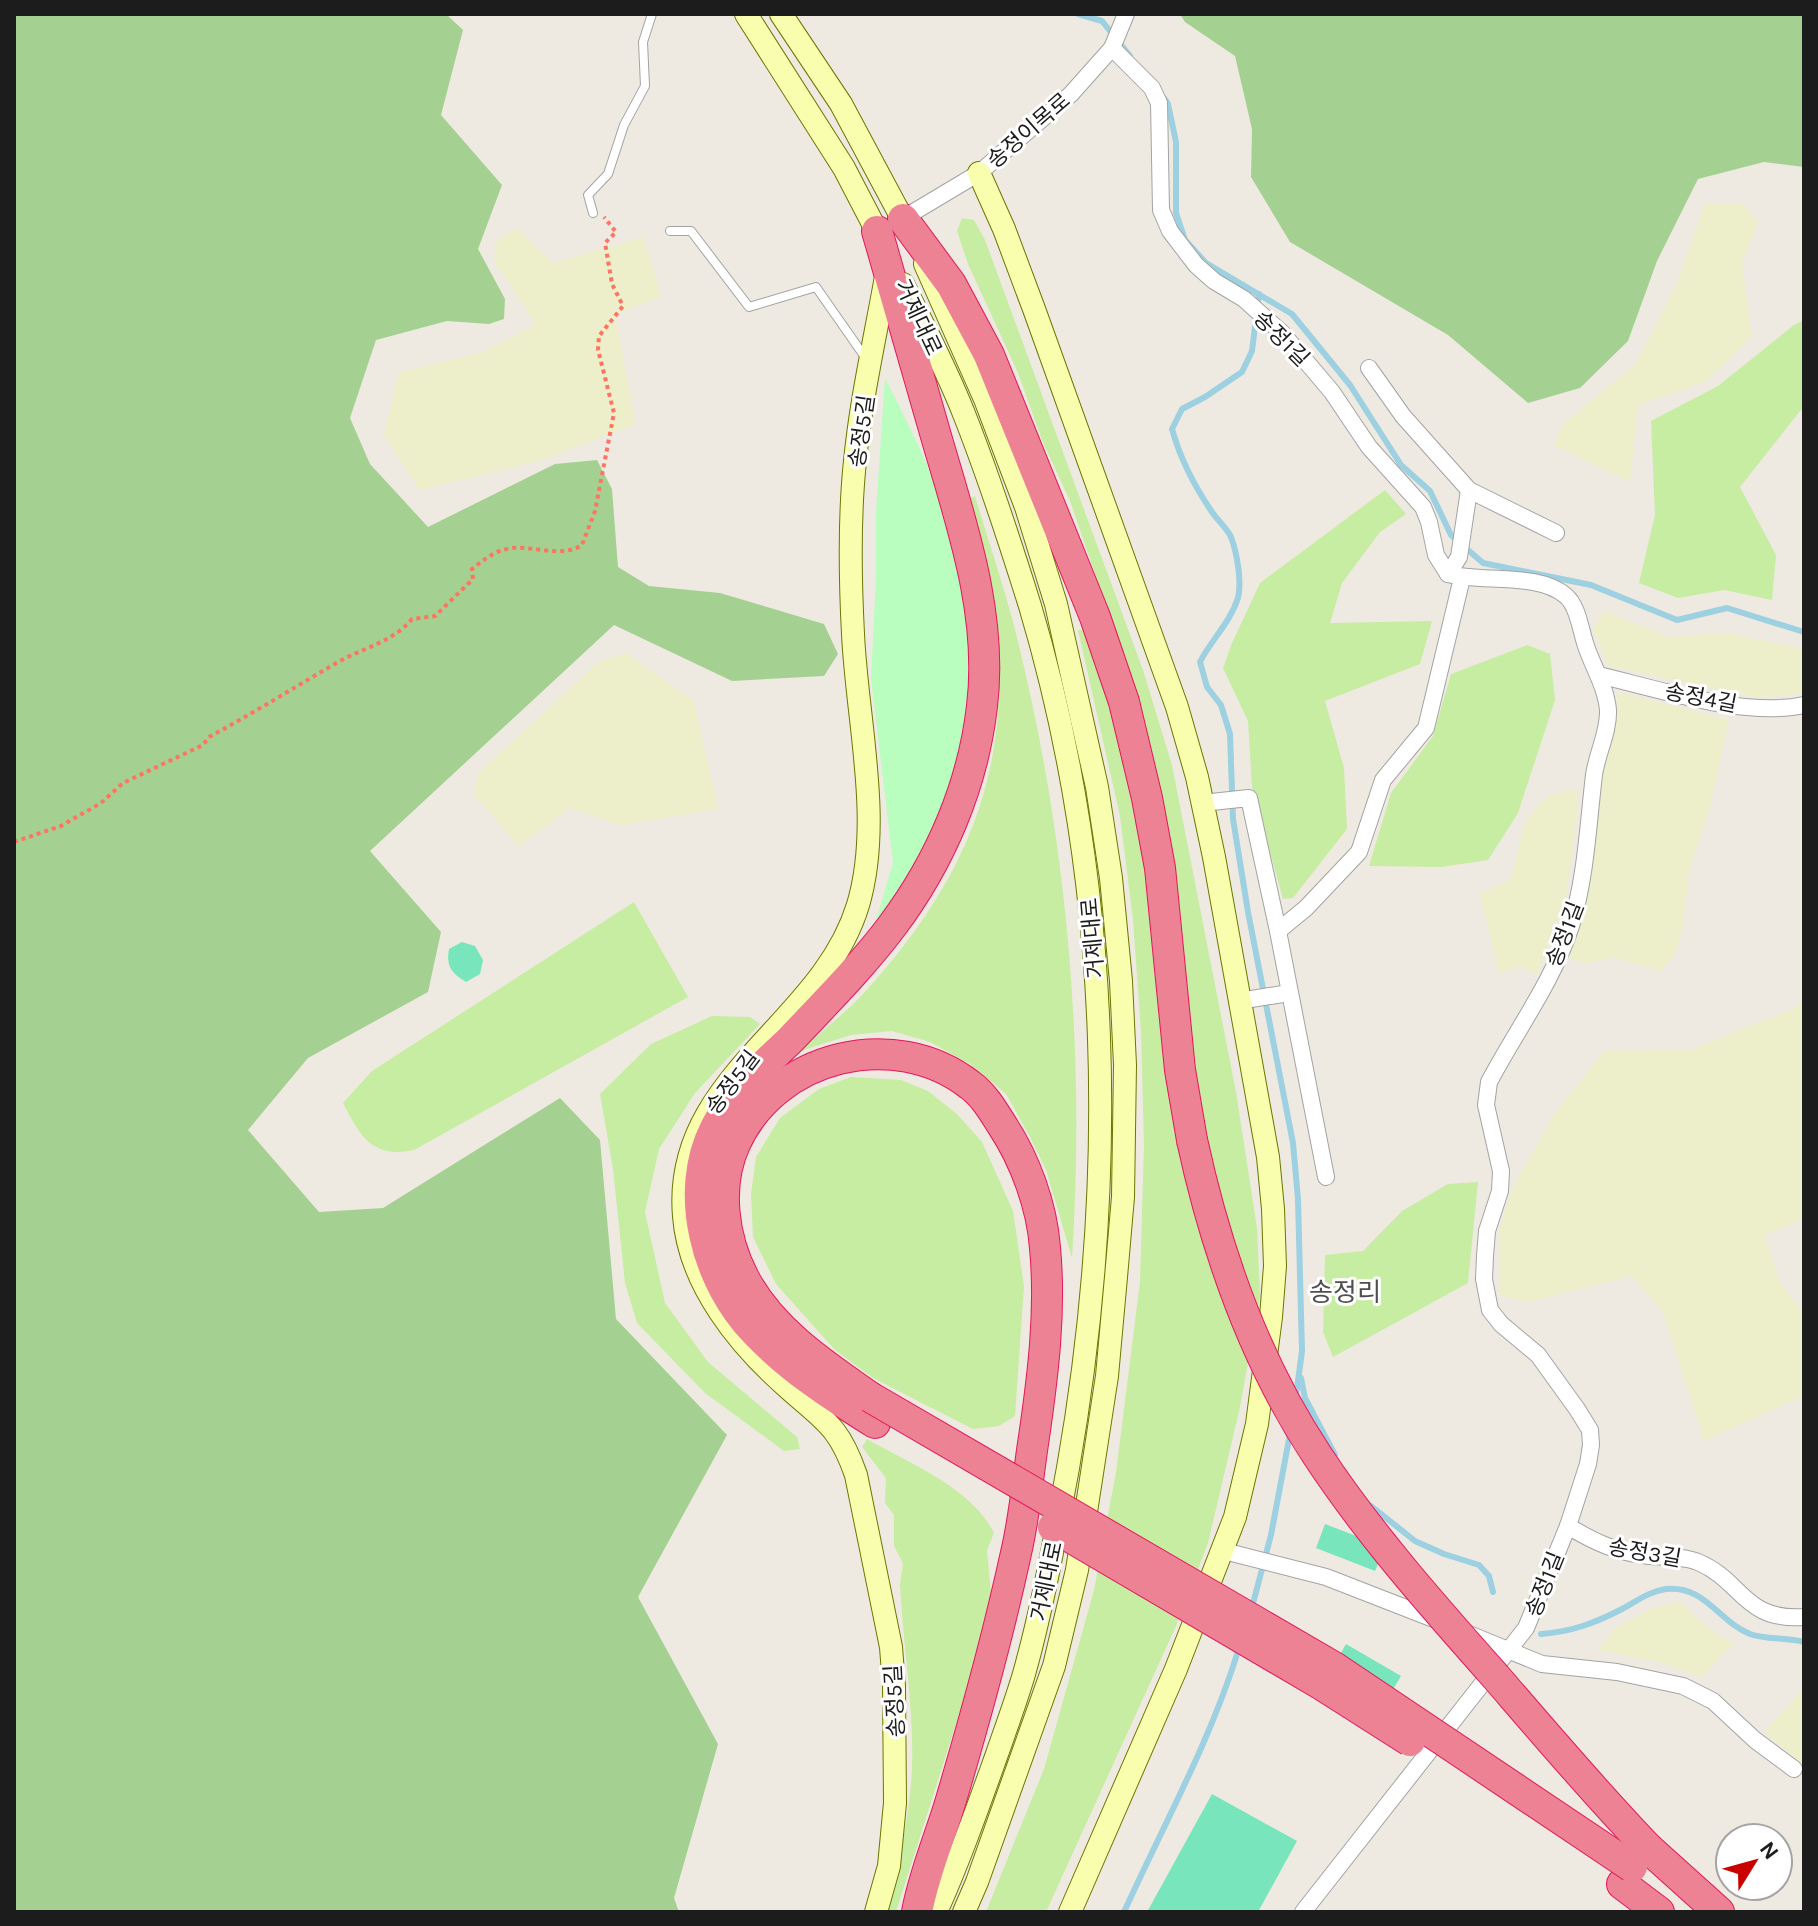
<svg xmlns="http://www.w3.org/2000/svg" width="1818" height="1926" font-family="Karla,'Noto Sans KR',sans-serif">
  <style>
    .farmland { fill: #ecefca }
    .grass { fill: #c6eda2 }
    .forest { fill: #a4d192 }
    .park { fill: #b9fdbf }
    .pitch { fill: #78e5bc }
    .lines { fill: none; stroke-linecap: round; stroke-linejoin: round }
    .stream { stroke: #9dd0e0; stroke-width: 6 }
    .lane-casing { stroke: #a3a3a3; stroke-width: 10 }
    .street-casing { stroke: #a3a3a3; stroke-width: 18 }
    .secondary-casing { stroke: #697700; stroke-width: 24 }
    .highway-casing { stroke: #e4165b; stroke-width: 32 }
    .path { stroke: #ff7362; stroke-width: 4; stroke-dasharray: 4 4; stroke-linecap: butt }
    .lane { stroke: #fff; stroke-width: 8 }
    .street { stroke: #fff; stroke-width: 16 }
    .secondary { stroke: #f9feaf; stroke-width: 22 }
    .highway { stroke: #ed8295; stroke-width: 30 }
    .highway-bridge-casing { stroke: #e4165b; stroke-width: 32; stroke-linecap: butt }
    .highway-bridge { stroke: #ed8295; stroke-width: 30 }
    .labels { text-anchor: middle; stroke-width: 6; stroke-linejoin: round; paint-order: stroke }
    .street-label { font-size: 22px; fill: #1c1c1c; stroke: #fff }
    .quarter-label { font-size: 26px; fill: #4f4f4f; stroke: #fff }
  </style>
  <rect width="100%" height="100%" fill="#efeae1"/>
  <g class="farmland">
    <polygon points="1705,203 1741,203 1758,221 1742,265 1752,337 1705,382 1638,405 1630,482 1554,445 1563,424 1636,364 1678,281"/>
    <polygon points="517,228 553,263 643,237 661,296 615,315 636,424 539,461 420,490 384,436 398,373 483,352 536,324 494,261 497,240"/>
    <polygon points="1604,611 1669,637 1726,633 1804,649 1804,693 1759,698 1609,666 1593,629"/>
    <polygon points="626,653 694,701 718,809 619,825 570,808 519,846 474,795 478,773 601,660"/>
    <polygon points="1618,692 1729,720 1710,807 1689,870 1683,926 1675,954 1661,971 1613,957 1588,963 1566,957 1588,899 1601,766 1613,736"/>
    <polygon points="1578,789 1578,810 1566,897 1537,975 1519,966 1499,974 1480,894 1511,879 1525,821 1548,796"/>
    <polygon points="1804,996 1804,1218 1764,1236 1780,1282 1804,1314 1804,1395 1704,1441 1663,1312 1632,1276 1527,1302 1499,1295 1499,1229 1514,1185 1553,1116 1604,1051 1690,1050 1795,1008"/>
    <polygon points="1681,1601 1697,1619 1716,1634 1734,1643 1701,1677 1660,1662 1598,1650 1615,1629 1650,1609"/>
    <polygon points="1804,1688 1804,1765 1764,1732"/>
  </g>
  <g class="grass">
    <polygon points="962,218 974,220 985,240 1143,670 1172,765 1236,1092 1257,1228 1260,1296 1240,1407 1208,1543 1176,1626 1046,1912 986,1912 1044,1769 1094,1590 1116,1472 1140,1282 1144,1146 1141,1031 1133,920 1120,816 1078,630 1114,629 1070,501 1042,440 1018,373 968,264 957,231"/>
    <polygon points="1804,320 1804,406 1740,487 1776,555 1772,600 1724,590 1678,598 1639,583 1655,515 1651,421 1718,386 1794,325"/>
    <polygon points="1385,490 1406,514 1380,532 1342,583 1330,623 1432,621 1420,664 1325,701 1344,768 1347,829 1293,898 1283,899 1252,786 1248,721 1223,668 1232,643 1260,583"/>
    <path d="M975,496C987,537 1001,577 1012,618C1066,826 1086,1044 1072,1258L1046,1170L1030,1137L1006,1094L970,1064L930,1042L892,1031L851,1035L800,1051C821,1032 844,1014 863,994C954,895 1009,787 997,649C995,633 991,617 988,601C981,567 974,534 967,500Z"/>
    <polygon points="1527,645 1550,654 1555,700 1518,813 1488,860 1441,867 1369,866 1391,793 1433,736 1451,674"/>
    <path d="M634,902L688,997L414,1150C372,1159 360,1136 343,1103L372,1071Z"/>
    <polygon points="712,1016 750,1017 760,1024 695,1093 659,1149 645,1212 665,1303 708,1362 797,1437 800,1449 784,1451 705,1393 637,1323 625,1283 613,1169 600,1094 651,1044"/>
    <polygon points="851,1077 901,1080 928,1091 957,1114 982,1142 1013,1211 1024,1286 1015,1416 999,1426 973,1429 873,1378 835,1350 776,1284 753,1237 751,1194 756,1157 780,1118 819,1089"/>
    <polygon points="1478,1182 1468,1283 1333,1357 1323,1332 1325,1255 1363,1251 1402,1211 1448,1184"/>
    <path d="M867,1439C910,1464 971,1487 994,1533L987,1550L991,1593L969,1683L896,1912H885C898,1865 910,1817 912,1768C914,1707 903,1645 900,1584L903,1563L894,1546V1515L885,1503L886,1478L862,1447Z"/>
  </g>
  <g class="forest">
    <polygon points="14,14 446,14 463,30 441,115 502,185 478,249 505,299 504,319 489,324 447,321 376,340 350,418 370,464 428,527 555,464 597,460 612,489 618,567 649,586 720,593 824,624 838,654 824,676 732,681 614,625 370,851 441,932 428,992 308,1058 248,1130 319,1212 383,1208 560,1098 600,1140 616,1319 727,1435 638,1597 718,1744 674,1898 679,1912 14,1912"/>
    <polygon points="1180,14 1804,14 1804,167 1764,162 1698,179 1657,261 1628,341 1580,388 1528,403 1448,335 1290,242 1251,177 1252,129 1235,56 1185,22"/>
  </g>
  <path class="park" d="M885,378C914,435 947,500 960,564C981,667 964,777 915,871C904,892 887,911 873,931L893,863L871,678L876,577V512Z"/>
  <g class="pitch">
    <path d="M462,942L475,946L483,960L480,974L466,982C451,973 446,966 449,949Z"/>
    <polygon points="1325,1524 1385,1547 1375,1571 1316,1548"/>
    <polygon points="1346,1644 1401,1676 1388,1698 1333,1667"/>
    <polygon points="1212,1794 1297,1841 1258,1912 1147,1912"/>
  </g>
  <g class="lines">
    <g class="stream">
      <polyline points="1078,14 1102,21 1130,56"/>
      <polyline points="1164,98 1168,104 1176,142 1176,213 1185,240 1206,263 1292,314 1350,385 1401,465 1430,491 1451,535 1483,563 1591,585 1677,620 1727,608 1804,632"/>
      <path d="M1259,294L1252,351L1242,372L1205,397L1182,409L1172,429C1180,458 1195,487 1212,512C1218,521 1227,528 1231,537C1237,553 1242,582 1238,598C1230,623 1211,640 1200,662L1207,687L1221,705L1230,734L1233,819L1248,912L1293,1143L1298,1199L1302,1351L1296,1396"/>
      <polyline points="1301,1378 1305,1398 1335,1455"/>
      <polyline points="1371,1506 1415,1541 1444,1554 1479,1565 1489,1576 1493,1592"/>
      <polyline points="1251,1611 1271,1535 1290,1434"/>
      <path d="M1541,1634C1571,1632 1595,1623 1622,1609C1637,1601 1650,1591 1666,1589C1705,1585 1718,1621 1750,1634C1766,1640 1787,1637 1804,1642"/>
      <path d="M1124,1912C1164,1824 1211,1740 1239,1648"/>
    </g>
    <defs>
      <g id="lane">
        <polyline points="593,213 588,195 608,174 624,125 645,86 643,42 652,14"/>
        <polyline points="670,231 691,231 749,307 816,287 867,360"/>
      </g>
      <g id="street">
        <path d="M1112,48L1152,88L1159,103L1161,210L1170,231L1196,265L1214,281L1244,299L1282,333L1332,392L1369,447L1423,507L1429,522L1436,555L1448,574C1482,583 1538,572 1566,596C1578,606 1581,632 1586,646C1593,667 1606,687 1608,710C1609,732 1597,753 1594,775C1588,825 1586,877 1571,926C1553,981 1516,1031 1489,1082L1486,1105L1501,1171L1500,1191L1487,1231L1485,1256L1484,1279L1490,1310L1501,1324L1538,1355L1577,1409L1590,1430L1591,1445L1588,1464L1568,1526L1526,1628L1303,1912"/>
        <polyline points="897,222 979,173 1071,94 1112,48 1126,14"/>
        <polyline points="1369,368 1403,416 1469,490 1556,533"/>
        <polyline points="1448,574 1459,557 1469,490"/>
        <path d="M1599,675C1657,689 1746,718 1804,705"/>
        <polyline points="1202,803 1249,798 1278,931 1306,908 1359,852 1383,780 1426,728 1462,578"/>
        <polyline points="1278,931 1326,1177"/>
        <polyline points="1239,1001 1289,993"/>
        <path d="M1568,1526C1594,1542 1618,1553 1649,1556C1665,1557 1683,1556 1698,1562C1743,1581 1743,1621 1804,1617"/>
        <polyline points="1224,1551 1326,1577 1439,1621"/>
        <polyline points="1464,1632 1542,1664 1617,1672 1683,1686 1713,1701 1755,1740 1794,1769"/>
      </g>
      <g id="secondary">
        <polyline points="746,14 844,168 883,243"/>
        <polyline points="781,14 841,104 910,233"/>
        <polyline points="979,173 1004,229 1034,309 1177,707 1197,777 1214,857 1268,1157 1273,1209 1275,1266 1271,1317 1257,1424 1235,1517 1176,1669 1070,1912"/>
        <polyline points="925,264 985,399 1026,507 1056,604 1097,787 1111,878 1121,981 1125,1065 1123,1197 1116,1277 1107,1376 1077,1570 1054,1666 977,1882 964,1912"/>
        <path d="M903,284C924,327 947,370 964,414C989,477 1010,542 1030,606C1113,885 1118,1183 1068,1468C1055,1537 1043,1606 1024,1674C1016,1701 1006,1728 997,1754C978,1807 959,1861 936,1912"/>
        <path d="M876,1912L889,1866L895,1803L894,1686L891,1647L856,1475C839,1426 825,1421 788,1388C739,1345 689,1284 684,1216C672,1077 822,1025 858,905C883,821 857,721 853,634C850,577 849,518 855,461C861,398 876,334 887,271"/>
      </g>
      <g id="highway">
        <polyline points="903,219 951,284 989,355 1095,617 1124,702 1147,798 1160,868 1180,1070 1192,1140"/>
        <path d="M870,1397C824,1365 771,1330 744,1278C723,1238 716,1186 735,1144C775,1055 894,1026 970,1085C984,1095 993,1111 1002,1125C1025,1160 1042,1206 1045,1248C1051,1311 1043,1375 1034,1437C1028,1475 1025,1515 1016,1553C998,1636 975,1719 951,1800C940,1837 924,1874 917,1912"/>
        <path d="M875,1423C832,1396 790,1369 755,1332C706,1282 682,1192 715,1128C722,1114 733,1100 743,1088C756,1070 775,1055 791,1039C825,1003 862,966 892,926C940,862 973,786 982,706C993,617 963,528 938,443C918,373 898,302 877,231"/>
        <polyline points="1649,1849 1719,1912"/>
        <polyline points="1622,1884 1659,1912"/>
      </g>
    </defs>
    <use href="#lane" class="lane-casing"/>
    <use href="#street" class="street-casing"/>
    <use href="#secondary" class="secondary-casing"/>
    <use href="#highway" class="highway-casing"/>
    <path class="path" d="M14,842L61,826L101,803L123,783L203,745L209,737C252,714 295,687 338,662C363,648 393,642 412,619L435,616L473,579L472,569C485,559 495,550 512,548C534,546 563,558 582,545L595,511L614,413L598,350L599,336L623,306L612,284L605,243L616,232L604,217"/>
    <use href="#lane" class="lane"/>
    <use href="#street" class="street"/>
    <use href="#secondary" class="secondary"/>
    <use href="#highway" class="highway"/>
    <defs>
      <g id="highway-bridge">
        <path d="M1192,1140C1216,1251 1254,1360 1317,1455C1369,1534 1433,1606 1496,1677C1546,1735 1596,1794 1649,1849"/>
        <polyline points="870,1397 1334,1667 1632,1867"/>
        <polyline points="1053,1527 1322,1685 1410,1741"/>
      </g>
    </defs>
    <use href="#highway-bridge" class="highway-bridge-casing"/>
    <use href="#highway-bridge" class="highway-bridge"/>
  </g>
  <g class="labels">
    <g class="street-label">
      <text transform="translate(1028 130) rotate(-41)" y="8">송정이목로</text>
      <text transform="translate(919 317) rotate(65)" y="8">거제대로</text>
      <text transform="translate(1282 338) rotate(45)" y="8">송정1길</text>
      <text transform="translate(861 431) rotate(-82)" y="8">송정5길</text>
      <text transform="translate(1701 697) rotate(11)" y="8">송정4길</text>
      <text transform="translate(1564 934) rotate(-69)" y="8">송정1길</text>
      <text transform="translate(1092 938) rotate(-95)" y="8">거제대로</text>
      <text transform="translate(732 1082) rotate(-53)" y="8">송정5길</text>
      <text transform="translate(1645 1552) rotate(10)" y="8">송정3길</text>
      <text transform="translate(1046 1581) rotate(-78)" y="8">거제대로</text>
      <text transform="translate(1544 1584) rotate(-68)" y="8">송정1길</text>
      <text transform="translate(894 1701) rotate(-93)" y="8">송정5길</text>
    </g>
    <g class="quarter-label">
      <text x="1345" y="1301">송정리</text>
    </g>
  </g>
  <rect width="1818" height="1926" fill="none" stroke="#1c1c1c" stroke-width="32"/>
  <g transform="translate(1754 1862) rotate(53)"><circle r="38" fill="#ffffff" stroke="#a4a4a4" stroke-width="2"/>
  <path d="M0-6L14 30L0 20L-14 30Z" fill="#c90200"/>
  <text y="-12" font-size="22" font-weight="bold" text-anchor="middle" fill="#1c1c1c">N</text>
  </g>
</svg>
